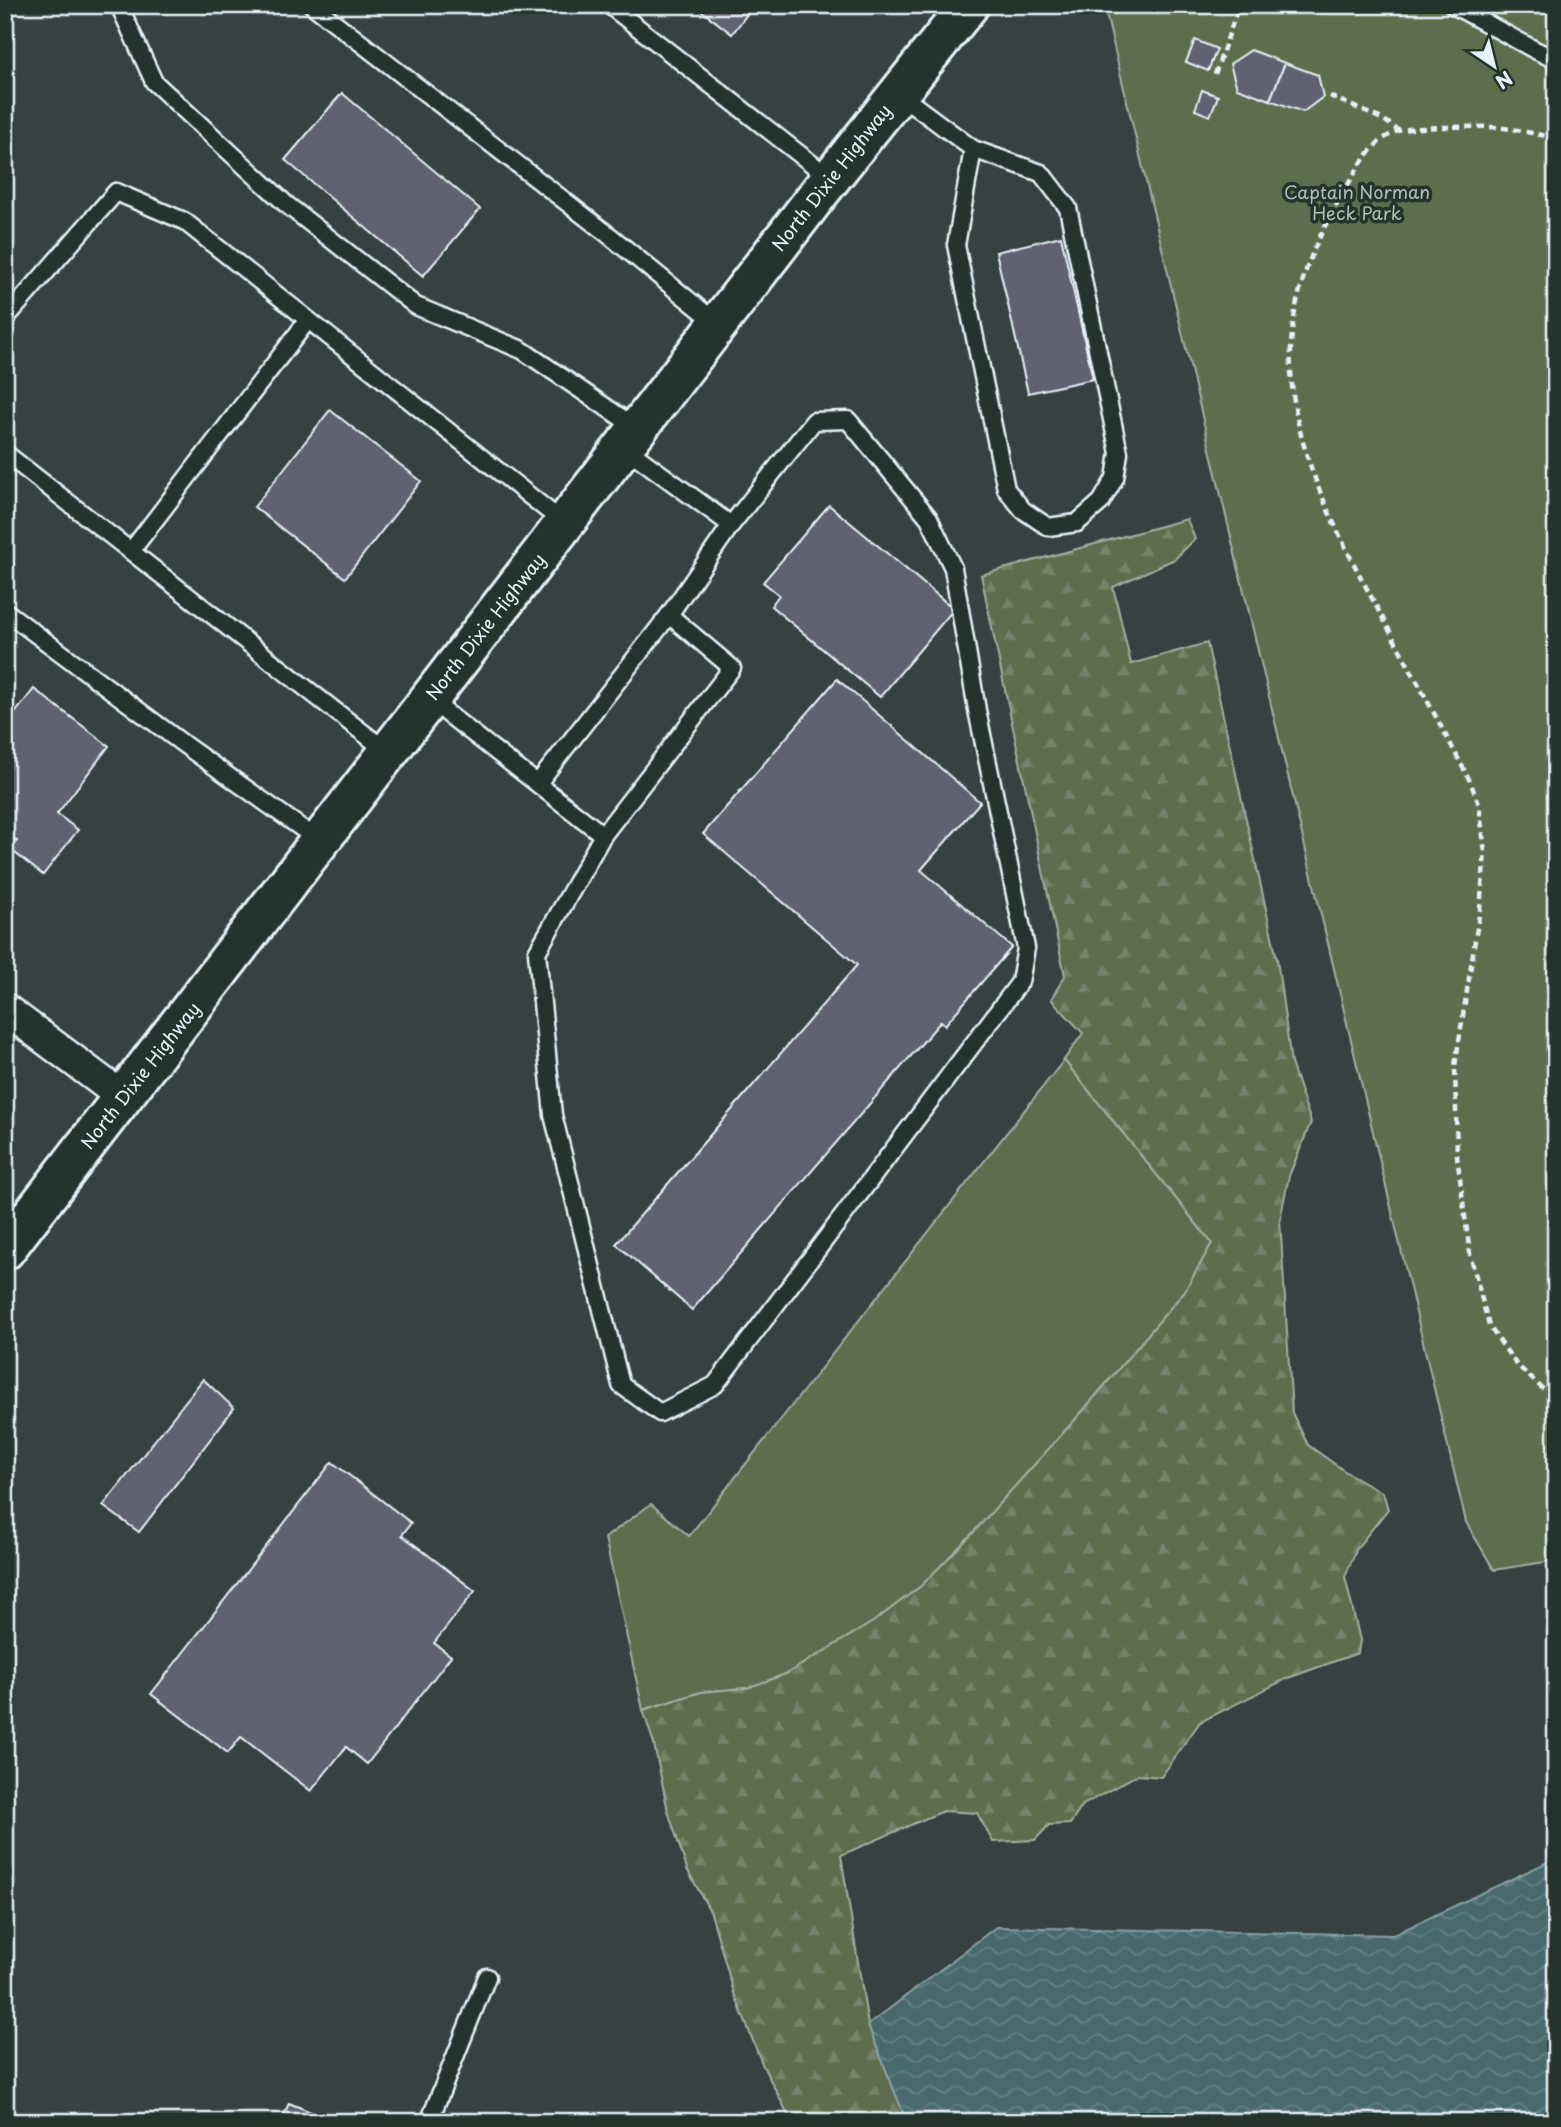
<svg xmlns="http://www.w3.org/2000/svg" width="1561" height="2127" font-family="'Playpen Sans',sans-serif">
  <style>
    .green { fill: #5f6d4f; stroke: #a4afa4; stroke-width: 2 }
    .forest { fill: url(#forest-firs); stroke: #a4afa4; stroke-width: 2 }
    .water { fill: url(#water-waves); stroke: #88a1a5; stroke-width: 2 }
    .building { fill: #61626f; stroke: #e8f1f8; stroke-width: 2 }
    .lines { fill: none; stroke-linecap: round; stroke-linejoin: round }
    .lane-casing { stroke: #e8f1f8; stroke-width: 21 }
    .street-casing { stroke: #e8f1f8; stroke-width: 35 }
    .secondary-casing { stroke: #e8f1f8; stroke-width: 44 }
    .path { stroke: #e8f1f8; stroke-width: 4.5; stroke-dasharray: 7 5; stroke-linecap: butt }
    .lane { stroke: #26332d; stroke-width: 16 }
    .street { stroke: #26332d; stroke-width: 30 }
    .secondary { stroke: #26332d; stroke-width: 38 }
    .labels { text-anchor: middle; stroke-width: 7; stroke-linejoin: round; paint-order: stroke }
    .street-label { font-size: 18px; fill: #e8f1f8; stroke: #26332d }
    .park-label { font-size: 18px; fill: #b1bcb4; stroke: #26332d }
  </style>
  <defs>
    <pattern id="forest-firs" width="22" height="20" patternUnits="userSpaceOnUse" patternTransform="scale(1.75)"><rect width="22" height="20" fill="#5f6d4f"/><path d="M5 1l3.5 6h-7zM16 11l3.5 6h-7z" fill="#768269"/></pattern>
    <pattern id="water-waves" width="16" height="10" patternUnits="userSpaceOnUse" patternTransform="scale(1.75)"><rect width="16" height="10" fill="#486b6d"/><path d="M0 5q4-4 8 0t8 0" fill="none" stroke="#628183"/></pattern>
  </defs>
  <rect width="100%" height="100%" fill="#384141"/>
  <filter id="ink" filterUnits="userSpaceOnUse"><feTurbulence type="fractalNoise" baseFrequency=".0143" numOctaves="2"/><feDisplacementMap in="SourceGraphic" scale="14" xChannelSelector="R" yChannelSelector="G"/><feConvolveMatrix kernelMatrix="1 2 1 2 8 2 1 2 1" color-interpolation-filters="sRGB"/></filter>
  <g filter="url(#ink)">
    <g class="green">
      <polygon points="1104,5 1556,5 1556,1555 1545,1562 1494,1570 1466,1522"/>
      <polygon points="1064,1060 1212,1243 1185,1291 1082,1412 972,1534 921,1586 873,1622 786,1674 747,1688 701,1692 643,1710 605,1538 651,1504 689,1536"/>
    </g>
    <polygon class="forest" points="1187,519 1195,539 1175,559 1113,587 1131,664 1207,643 1277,959 1291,1063 1311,1122 1289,1176 1280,1219 1292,1413 1308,1445 1346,1472 1383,1493 1388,1509 1357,1548 1345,1577 1360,1640 1358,1653 1288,1678 1200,1722 1161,1777 1137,1775 1083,1805 1070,1824 1049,1825 1035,1840 993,1842 977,1813 943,1811 841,1855 868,2025 907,2122 792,2122 763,2066 734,1993 711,1913 687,1869 668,1811 654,1744 643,1710 701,1692 747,1688 786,1674 873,1622 921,1586 972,1534 1082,1412 1185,1291 1212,1243 1064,1060 1083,1033 1051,999 1065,976 981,575"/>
    <polygon class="water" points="1556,1858 1556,2122 907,2122 868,2025 996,1927 1393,1935"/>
    <g class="building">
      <polygon points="694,5 754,5 732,34"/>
      <polygon points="1195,40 1217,49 1208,71 1186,62"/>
      <polygon points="1251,50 1285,63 1270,100 1237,88 1230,64"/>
      <polygon points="1285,63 1318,75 1323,97 1303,112 1270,100"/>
      <polygon points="1202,90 1218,96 1210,116 1195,110"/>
      <polygon points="342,93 480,209 423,276 285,160"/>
      <polygon points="1061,236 1093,379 1028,393 996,252"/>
      <polygon points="330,410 421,481 345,578 254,507"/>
      <polygon points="829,505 954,609 880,697 771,606 779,595 763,582"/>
      <polygon points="837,679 980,802 921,870 1012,947 945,1025 941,1021 692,1310 616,1244 857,965 703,834"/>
      <polygon points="34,689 109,746 57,814 78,830 43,875 10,849 17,841 5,833 5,726"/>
      <polygon points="203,1379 234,1408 139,1532 103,1506"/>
      <polygon points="332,1462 411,1523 402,1535 475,1591 434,1643 451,1656 367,1764 346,1747 311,1791 241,1737 228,1753 151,1694"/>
      <polygon points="289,2103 335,2122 281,2122"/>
    </g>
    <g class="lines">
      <defs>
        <g id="lane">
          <polyline points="119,5 154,82 287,205 416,306 522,350 638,429"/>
          <polyline points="312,5 610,236 718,324"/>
          <polyline points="609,5 830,178"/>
          <polyline points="1453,5 1535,50 1556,60"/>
          <polyline points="899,94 973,149 1041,173 1068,208 1119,453 1115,478 1101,502 1077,523 1048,527 1023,510 1006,489 956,245 973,149"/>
          <polyline points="5,319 116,192 184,221 565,524"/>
          <polyline points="5,453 389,753"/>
          <polyline points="131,551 308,320"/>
          <polyline points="5,611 186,746 321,842"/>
          <polyline points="430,700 603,835 537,952 553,1115 621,1385 660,1413 715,1385 1020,982 1026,948 977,710 953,568 929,518 848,420 814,421 731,525 624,447"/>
          <polyline points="538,783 669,615 731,525"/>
          <polyline points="603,835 732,668 669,615"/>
          <polyline points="429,2122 487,1977"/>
        </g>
        <polyline id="street" points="5,1009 124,1098"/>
        <polyline id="secondary" points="5,1250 819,193 969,5"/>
      </defs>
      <use href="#lane" class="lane-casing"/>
      <use href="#street" class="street-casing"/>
      <use href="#secondary" class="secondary-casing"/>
      <g class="path">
        <polyline points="1215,74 1239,5"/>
        <polyline points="1330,96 1384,120 1399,131"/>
        <path d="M1556,138C1534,134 1510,127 1488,127C1471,126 1411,127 1398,131C1392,133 1384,138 1379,142C1360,160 1348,185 1335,208C1250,354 1301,466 1374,602C1406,661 1438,720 1469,779L1479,804L1485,852L1480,909L1455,1066L1457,1156L1470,1254L1489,1326L1516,1364L1556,1401"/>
      </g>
      <use href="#lane" class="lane"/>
      <use href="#street" class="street"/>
      <use href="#secondary" class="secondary"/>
    </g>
  </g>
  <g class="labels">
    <g class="street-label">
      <text transform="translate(832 178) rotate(-52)" y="6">North Dixie Highway</text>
      <text transform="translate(486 627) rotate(-52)" y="6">North Dixie Highway</text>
      <text transform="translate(141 1076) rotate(-52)" y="6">North Dixie Highway</text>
    </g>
    <g class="park-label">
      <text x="1357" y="199">Captain Norman<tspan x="1357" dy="21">Heck Park</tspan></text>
    </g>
  </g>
  <rect width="1561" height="2127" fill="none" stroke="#26332d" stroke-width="28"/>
  <rect x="14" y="14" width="1533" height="2099" fill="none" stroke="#e8f1f8" stroke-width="2.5" filter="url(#ink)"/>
  <g transform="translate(1494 66) rotate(145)" stroke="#26332d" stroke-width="5" paint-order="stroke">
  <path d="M0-5L12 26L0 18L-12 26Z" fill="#e8f1f8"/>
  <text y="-10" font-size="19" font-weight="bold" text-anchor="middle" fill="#e8f1f8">N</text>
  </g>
</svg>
